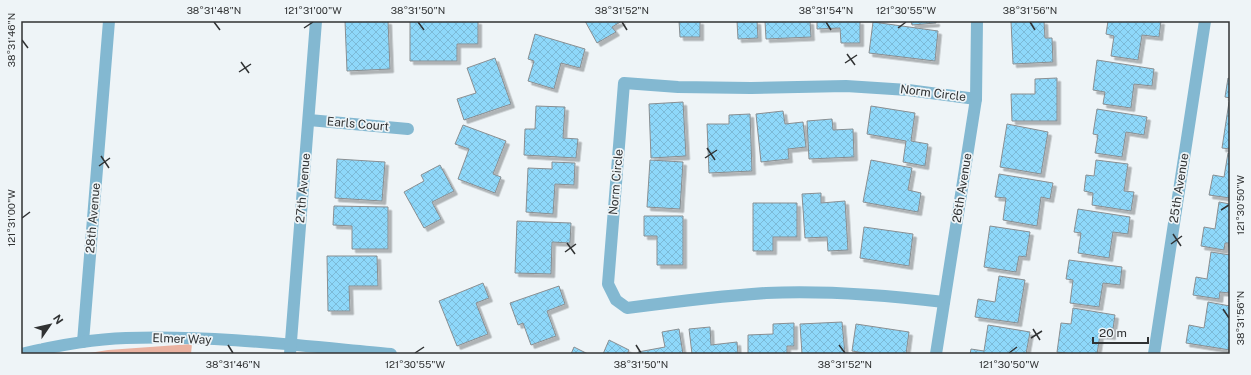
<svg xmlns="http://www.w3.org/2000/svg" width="1251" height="375" font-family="'Public Sans',sans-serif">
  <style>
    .green { fill: #eab2a1 }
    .building { fill: url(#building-cross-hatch); stroke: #898e91; filter: url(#shadow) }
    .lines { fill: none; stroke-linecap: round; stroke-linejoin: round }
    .minor { stroke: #83b8d1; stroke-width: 12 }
    .ticks { fill: none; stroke: #303233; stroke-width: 1.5 }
    .labels { text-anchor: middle; stroke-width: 3.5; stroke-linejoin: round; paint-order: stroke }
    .street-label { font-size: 12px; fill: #303233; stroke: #eef4f7 }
    .neatline { fill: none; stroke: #303233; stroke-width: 1.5 }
    .ticks-label { font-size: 10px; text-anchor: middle; fill: #303233 }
  </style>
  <defs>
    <pattern id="building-cross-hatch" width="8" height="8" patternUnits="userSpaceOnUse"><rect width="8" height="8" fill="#8ed8fa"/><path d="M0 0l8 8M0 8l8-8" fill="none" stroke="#7bbad7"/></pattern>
    <filter id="shadow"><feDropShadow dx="3.5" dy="3.5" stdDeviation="0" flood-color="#0004"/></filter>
  </defs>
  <rect width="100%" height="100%" fill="#eef4f7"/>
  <polygon class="green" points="192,344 191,354 83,354 108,350"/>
  <g class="building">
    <polygon points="345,21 388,21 390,69 347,71"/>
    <polygon points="410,21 478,21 478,44 457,44 457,61 410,61"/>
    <polygon points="585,21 622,21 612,27 616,32 597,43"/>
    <polygon points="679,21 700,21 700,37 680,37"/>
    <polygon points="737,21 757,21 758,38 738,39"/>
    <polygon points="765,21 810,21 811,37 766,39"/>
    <polygon points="817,21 860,21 860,43 841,43 840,28 817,29"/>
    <polygon points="911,21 936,21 936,23 912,25"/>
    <polygon points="1011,21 1044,21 1045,38 1052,38 1053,62 1013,64"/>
    <polygon points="1108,21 1161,21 1159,37 1142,35 1138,60 1111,56 1114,36 1106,34"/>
    <polygon points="873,22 938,31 935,61 869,53"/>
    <polygon points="535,34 585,49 580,68 561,63 554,89 528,81 534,61 528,59"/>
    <polygon points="495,58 511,104 464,120 457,99 476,93 467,68"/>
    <polygon points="1097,60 1154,69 1152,86 1134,84 1131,108 1103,104 1105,92 1093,90"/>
    <polygon points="1057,78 1057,121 1012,121 1011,94 1035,94 1035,79"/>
    <polygon points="1228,78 1230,79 1230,98 1225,97"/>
    <polygon points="683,102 686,156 651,158 649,104"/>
    <polygon points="1229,102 1230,103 1230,149 1222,148"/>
    <polygon points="536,106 565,107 563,138 578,139 576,158 524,155 525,129 535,129"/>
    <polygon points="871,106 915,113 911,141 928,144 925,166 903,162 906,141 867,134"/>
    <polygon points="1097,109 1147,117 1144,135 1126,132 1122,157 1095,153 1098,135 1093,134"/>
    <polygon points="783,111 785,124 803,122 806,147 788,149 789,159 761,162 756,114"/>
    <polygon points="750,114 752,171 709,173 707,124 729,124 729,115"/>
    <polygon points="832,119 833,130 853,129 854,157 809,159 807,121"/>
    <polygon points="1007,124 1048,132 1041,174 1000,167"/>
    <polygon points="463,125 506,141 493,174 501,177 495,193 458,179 469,149 455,144"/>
    <polygon points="1228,153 1230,154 1230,198 1209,195 1213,175 1224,177"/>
    <polygon points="337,159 385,162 382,201 335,198"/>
    <polygon points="650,160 683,162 680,209 647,207"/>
    <polygon points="871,160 912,168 908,190 921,193 918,212 863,202"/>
    <polygon points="1096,160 1128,164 1124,191 1134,192 1131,211 1092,205 1093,193 1084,191 1086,175 1094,176"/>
    <polygon points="552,162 575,163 574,185 555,184 553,214 526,212 528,168 552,169"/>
    <polygon points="440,165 454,191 432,202 441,219 424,228 404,192 424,181 421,175"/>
    <polygon points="999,174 1053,183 1050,199 1041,197 1037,226 1003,220 1006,198 995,197"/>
    <polygon points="821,193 821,203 845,201 848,250 828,251 827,237 805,238 802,194"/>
    <polygon points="1219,202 1230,204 1230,243 1225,243 1224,250 1201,246 1204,227 1215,229"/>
    <polygon points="753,203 797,203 797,237 773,237 773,251 753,251"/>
    <polygon points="334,206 388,207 388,249 352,249 352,226 333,225"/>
    <polygon points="1078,209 1130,217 1128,234 1113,232 1109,258 1078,253 1081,233 1074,232"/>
    <polygon points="644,216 683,216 683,265 657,265 657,236 644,236"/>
    <polygon points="517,221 571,223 570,243 552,242 551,274 515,273"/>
    <polygon points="990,226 1030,232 1026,257 1019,256 1016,272 984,267"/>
    <polygon points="864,227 913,234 909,266 860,258"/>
    <polygon points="1211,252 1230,255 1230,293 1220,292 1219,299 1193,295 1196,277 1207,279"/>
    <polygon points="327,256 377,256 378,286 349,286 350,311 328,311"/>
    <polygon points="1069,260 1122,267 1120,285 1103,283 1099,307 1070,303 1073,280 1066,279"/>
    <polygon points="999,276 1025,280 1018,323 975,317 978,299 995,302"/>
    <polygon points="483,283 489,298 476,303 488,334 457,346 439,301"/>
    <polygon points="559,286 565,304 547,311 556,336 531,345 523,323 518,325 510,303"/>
    <polygon points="1208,302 1230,306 1230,350 1186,343 1189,325 1204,328"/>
    <polygon points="1073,308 1115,315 1112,336 1100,335 1097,354 1072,354 1057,352 1061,323 1071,324"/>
    <polygon points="842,322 845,354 802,354 800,324"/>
    <polygon points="794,323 794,346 787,346 787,354 748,354 748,335 773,334 773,324"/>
    <polygon points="856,324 909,332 906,354 870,354 852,351"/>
    <polygon points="988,325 1030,332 1026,354 970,354 971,349 984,351"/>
    <polygon points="710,327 711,345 737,342 738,354 692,354 689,329"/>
    <polygon points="679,329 683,354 638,354 638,352 665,347 662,332"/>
    <polygon points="609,340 629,350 627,354 603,354"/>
    <polygon points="574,347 588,354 571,354"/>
  </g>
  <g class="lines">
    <g class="minor">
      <polyline points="309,120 408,129"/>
      <path d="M944,302C885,295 825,290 766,293C720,296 673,302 627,308L616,300L608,284L624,83L678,87L751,88L846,86L908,90L976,99"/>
      <polyline points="83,342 109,21"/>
      <path d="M21,354C55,346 91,339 126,338C214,335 303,346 391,354"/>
      <polyline points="290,354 316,21"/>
      <polyline points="936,354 976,99 977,21"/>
      <polyline points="1154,354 1205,21"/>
    </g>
  </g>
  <path class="ticks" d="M214,22L220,30M418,22L424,30M622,22L627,30M826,22L831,30M1030,22L1035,30M304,28L313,22M898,28L906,22M22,40L28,48M847,54L855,65M241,62L249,73M845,63L857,55M239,72L251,64M707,148L715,160M101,156L109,168M705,158L717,150M99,166L110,158M1221,210L1229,205M22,218L30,212M1173,234L1181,246M567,243L575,254M1171,244L1182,236M565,252L576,244M1223,309L1229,318M1033,329L1040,340M1031,338L1042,331M228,345L233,353M636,345L641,353M839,345L845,353M415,353L424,347M1009,353L1017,347"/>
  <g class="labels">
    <g class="street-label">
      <text transform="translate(933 93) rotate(7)" y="4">Norm Circle</text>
      <text transform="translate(358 124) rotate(5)" y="4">Earls Court</text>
      <text transform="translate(616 182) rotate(-85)" y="4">Norm Circle</text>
      <text transform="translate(303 188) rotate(-85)" y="4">27th Avenue</text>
      <text transform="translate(962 188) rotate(-81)" y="4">26th Avenue</text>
      <text transform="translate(1179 188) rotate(-81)" y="4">25th Avenue</text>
      <text transform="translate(93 218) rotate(-85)" y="4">28th Avenue</text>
      <text transform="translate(182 339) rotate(2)" y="4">Elmer Way</text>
    </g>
  </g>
  <rect width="1251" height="375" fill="none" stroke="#eef4f7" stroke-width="44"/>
  <g transform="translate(50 325) rotate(56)" stroke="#eef4f7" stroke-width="3" paint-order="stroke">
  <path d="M0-3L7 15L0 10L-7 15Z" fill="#303233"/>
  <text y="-6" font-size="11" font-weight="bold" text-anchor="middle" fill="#303233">N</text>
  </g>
  <path d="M1093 337v6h55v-6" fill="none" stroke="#303233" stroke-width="2"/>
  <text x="1099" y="337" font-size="12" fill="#303233" stroke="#eef4f7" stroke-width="3" paint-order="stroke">20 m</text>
  <rect x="22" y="22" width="1207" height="331" class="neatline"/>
  <g class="ticks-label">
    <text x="214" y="14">38°31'48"N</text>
    <text x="313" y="14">121°31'00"W</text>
    <text x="418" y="14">38°31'50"N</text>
    <text x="622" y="14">38°31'52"N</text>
    <text x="826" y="14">38°31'54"N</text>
    <text x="906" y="14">121°30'55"W</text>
    <text x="1030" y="14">38°31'56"N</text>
    <text transform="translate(11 40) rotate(-90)" y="4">38°31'46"N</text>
    <text transform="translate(1240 205) rotate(-90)" y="4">121°30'50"W</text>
    <text transform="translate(11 218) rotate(-90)" y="4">121°31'00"W</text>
    <text transform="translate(1240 318) rotate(-90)" y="4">38°31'56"N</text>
    <text x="233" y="368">38°31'46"N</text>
    <text x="415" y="368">121°30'55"W</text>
    <text x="641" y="368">38°31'50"N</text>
    <text x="845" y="368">38°31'52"N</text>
    <text x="1009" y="368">121°30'50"W</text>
  </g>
</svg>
